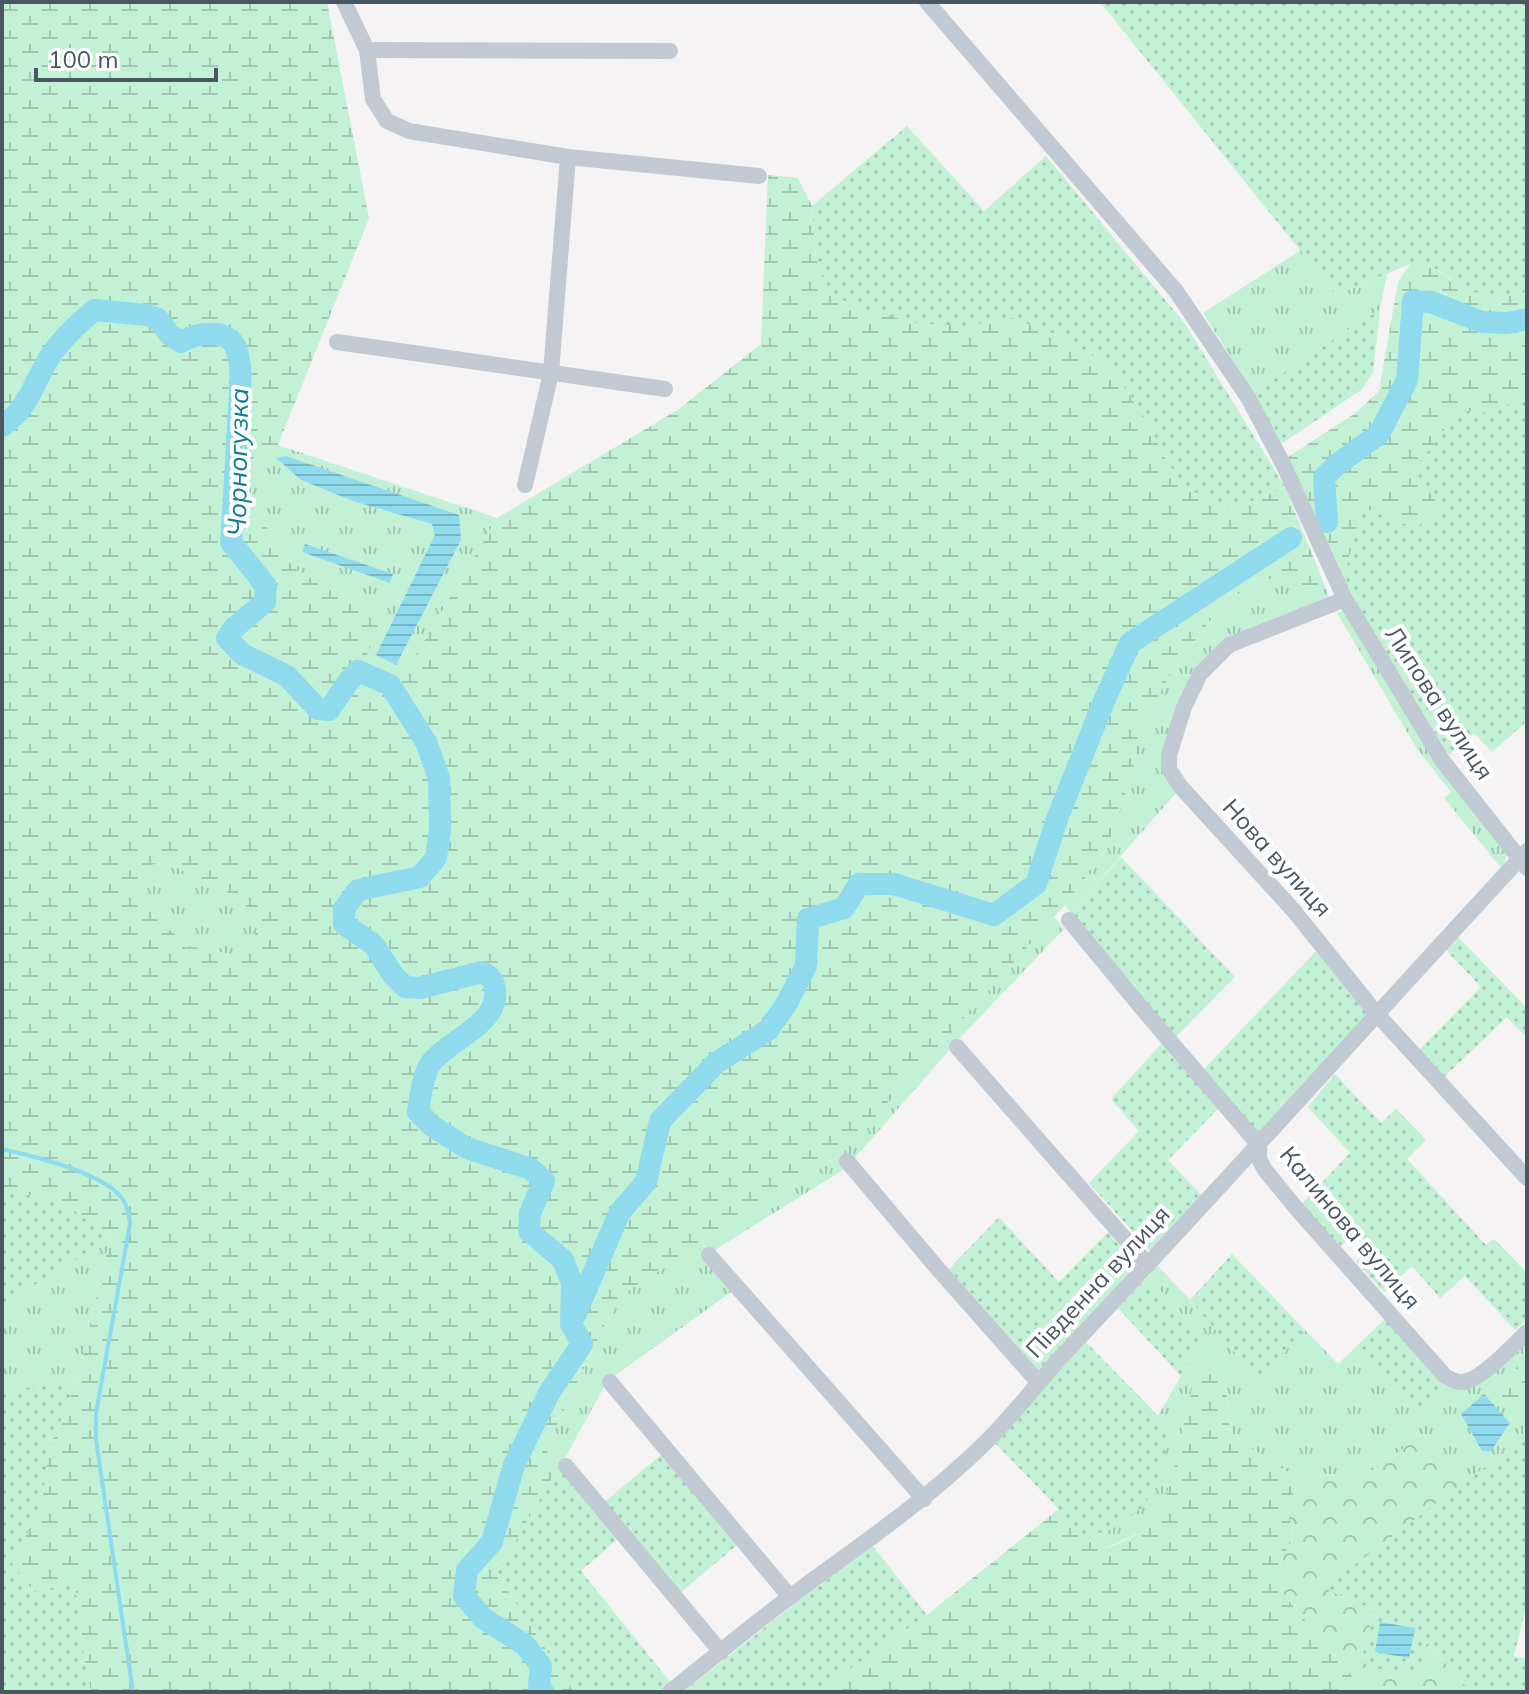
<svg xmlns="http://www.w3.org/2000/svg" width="1529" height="1694" font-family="Mulish,sans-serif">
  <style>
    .grass { fill: url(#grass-tufts) }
    .forest { fill: url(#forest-crowns) }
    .wetland { fill: url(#wetland-marsh); fill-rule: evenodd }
    .garden { fill: url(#garden-dots) }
    .water { fill: url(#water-rules) }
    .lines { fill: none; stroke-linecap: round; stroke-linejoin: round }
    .stream { stroke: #90daee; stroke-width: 4 }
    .river { stroke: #90daee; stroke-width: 22 }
    .minor { stroke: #c1cad2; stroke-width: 16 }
    .labels { text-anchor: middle; stroke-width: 8; stroke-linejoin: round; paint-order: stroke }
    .street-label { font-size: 24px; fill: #4a5661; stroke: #fff }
    .water-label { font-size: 26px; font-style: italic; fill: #0c7c9b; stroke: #fff }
  </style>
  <defs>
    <pattern id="grass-tufts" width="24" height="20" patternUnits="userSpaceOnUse" patternTransform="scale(2)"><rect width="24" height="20" fill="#c3f1d5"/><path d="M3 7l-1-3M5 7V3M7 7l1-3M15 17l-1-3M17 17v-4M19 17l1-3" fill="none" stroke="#a0c6b0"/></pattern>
    <pattern id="forest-crowns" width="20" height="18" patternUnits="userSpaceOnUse" patternTransform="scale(2)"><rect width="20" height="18" fill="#c3f1d5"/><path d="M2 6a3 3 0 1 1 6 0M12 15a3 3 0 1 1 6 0" fill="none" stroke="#a0c6b0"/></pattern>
    <pattern id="wetland-marsh" width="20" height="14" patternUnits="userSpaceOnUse" patternTransform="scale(2)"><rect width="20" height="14" fill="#c3f1d5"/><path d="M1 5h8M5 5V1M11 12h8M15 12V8" fill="none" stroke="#a0c6b0"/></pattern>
    <pattern id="garden-dots" width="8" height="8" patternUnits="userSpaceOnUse" patternTransform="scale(2)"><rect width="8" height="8" fill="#c3f1d5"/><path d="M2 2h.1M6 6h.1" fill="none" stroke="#a0c6b0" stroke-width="1.8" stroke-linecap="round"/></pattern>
    <pattern id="water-rules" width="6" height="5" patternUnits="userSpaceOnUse" patternTransform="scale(2)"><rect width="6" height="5" fill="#90daee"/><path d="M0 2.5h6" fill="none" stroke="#78b4c4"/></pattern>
  </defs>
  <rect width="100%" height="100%" fill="#f5f3f3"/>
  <g class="grass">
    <polygon points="1301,250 1336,295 1387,274 1380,309 1253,393 1203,313"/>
    <polygon points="278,445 497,518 403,678 392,677 364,660 380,620 294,568 262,520 244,517 246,462"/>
    <polygon points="1270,579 1326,589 1330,599 1225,638 1195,670 1176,705 1176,793 1071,913 1065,905 1107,848 1134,768 1139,730 1170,675 1228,596"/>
    <polygon points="1345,610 1507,852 1503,870 1444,798 1451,792 1417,749 1337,613"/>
    <polygon points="163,861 241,899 259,926 252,941 230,954 189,946 154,917 138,890 140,869"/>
    <polygon points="1054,917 1064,929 960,1038 854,1159 843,1170 702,1258 731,1292 616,1375 604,1387 566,1456 559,1466 545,1449 618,1297 841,1155"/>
    <polygon points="110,1238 77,1381 2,1391 2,1305"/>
    <polygon points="1158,1266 1190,1300 1258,1379 1304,1329 1338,1364 1386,1318 1453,1385 1527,1337 1527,1437 1460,1485 1423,1434 1374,1470 1302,1479 1273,1464 1230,1433 1225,1377 1204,1366 1193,1384 1171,1481 1164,1501 1148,1529 1099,1551 1086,1537 1112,1529 1170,1428 1158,1416 1181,1376 1200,1336 1148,1277"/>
  </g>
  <polygon class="forest" points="1423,1434 1460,1485 1325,1588 1374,1610 1362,1658 1426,1641 1471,1692 1361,1692 1361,1687 1283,1594 1280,1562 1293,1538 1287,1503 1302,1479 1374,1470"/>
  <g class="wetland">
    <path d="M2,2H327L369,218L278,445L246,462L244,517L262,520L294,568L381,620L365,660L392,676L403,677L497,518L679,409L761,344L768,175L798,178L812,206L816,260L965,326L1013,318L1062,337L1097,358L1123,385L1148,423L1166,460L1234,509L1285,487L1326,589L1270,579L1228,596L1170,675L1139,730L1134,768L1107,848L1065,905L841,1155L618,1297L545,1449L559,1466L497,1574L574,1692H91L82,1646L75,1583L34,1592L11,1563L41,1506L50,1446L77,1381L110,1238L75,1211L49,1199L2,1190ZM163,861L241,899L259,926L252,941L230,954L189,946L154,917L138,890L140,869Z"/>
    <polygon points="1424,262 1450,279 1505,296 1527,292 1527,398 1486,413 1442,510 1415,528 1362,508 1344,577 1288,457 1357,412 1379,391 1398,282 1410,264"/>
    <polygon points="1527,1354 1527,1406 1513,1410 1500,1398 1500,1389"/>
    <polygon points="1214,1365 1225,1377 1230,1433 1273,1464 1302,1479 1287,1503 1293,1538 1280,1562 1283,1594 1361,1687 1361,1692 817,1692 927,1615 1060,1508 1099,1551 1120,1543 1148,1529 1164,1501 1171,1481 1193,1384 1204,1366"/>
  </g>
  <g class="garden">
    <polygon points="1100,2 1527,2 1527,292 1505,296 1473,292 1424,262 1410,264 1336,295"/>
    <polygon points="907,126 984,211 1046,156 1185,324 1285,487 1234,509 1187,489 1166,460 1148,423 1123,385 1097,358 1062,337 1013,318 965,326 915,323 860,308 832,295 816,260 812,206"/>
    <polygon points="1380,309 1373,373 1361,390 1281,444 1253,393"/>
    <polygon points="1527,398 1527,721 1492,752 1474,733 1449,755 1353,597 1344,577 1362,507 1415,528 1442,510 1414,470 1459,410 1486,413"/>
    <polygon points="1121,857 1235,977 1176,1037 1071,913"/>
    <polygon points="1458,937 1527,1008 1527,1038 1507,1017 1443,1078 1418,1051 1481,987 1446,950"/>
    <polygon points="1317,950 1368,1013 1260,1135 1204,1069"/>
    <polygon points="1162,1043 1218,1109 1168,1160 1203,1197 1152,1253 1089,1183 1139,1131 1111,1099"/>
    <polygon points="1335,1074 1381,1123 1396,1109 1426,1140 1407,1159 1486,1245 1494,1239 1527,1273 1527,1320 1515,1330 1465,1276 1440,1298 1412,1266 1384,1292 1356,1262 1371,1248 1357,1233 1341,1246 1301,1205 1350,1153 1308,1107"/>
    <polygon points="2,1190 49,1199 75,1211 110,1238 2,1305"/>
    <polygon points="999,1217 1059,1282 1108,1232 1138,1267 1039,1372 949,1269"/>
    <polygon points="1232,1254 1304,1329 1258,1380 1190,1300"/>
    <polygon points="1148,1277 1200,1336 1181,1376 1118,1308"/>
    <polygon points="1387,1322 1444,1387 1416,1412 1360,1350"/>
    <polygon points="1086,1342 1170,1428 1160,1479 1143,1507 1112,1529 1086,1537 996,1444 1044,1387"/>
    <polygon points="77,1381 50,1446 41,1506 12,1563 34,1592 75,1583 82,1646 91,1692 2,1692 2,1391"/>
    <polygon points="1527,1437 1527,1603 1514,1656 1527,1659 1527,1692 1471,1692 1427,1642 1419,1676 1368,1667 1362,1658 1374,1610 1324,1588 1460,1485"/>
    <polygon points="661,1455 737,1545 680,1593 604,1502"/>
    <polygon points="559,1466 619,1538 581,1571 671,1683 660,1692 574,1692 497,1574"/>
    <polygon points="873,1546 927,1615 817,1692 683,1692 796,1603"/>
  </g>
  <g class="water">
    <polygon points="286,456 459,515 461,540 396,665 376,655 435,535 432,524 353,501 301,480 276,458"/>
    <polygon points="305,544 393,574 390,583 302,552"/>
    <polygon points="1484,1394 1510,1423 1491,1451 1482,1451 1461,1414"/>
    <polygon points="1380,1622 1415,1628 1409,1658 1375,1652"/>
  </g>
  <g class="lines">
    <path class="stream" d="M2,1149C33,1156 106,1173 123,1200C128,1207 129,1215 130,1224L96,1413V1440L133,1692"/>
    <g class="river">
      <path d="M2,426C31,407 34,379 53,352C64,337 79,323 94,310L147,315L158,319L169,334L181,342C196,333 228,327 236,348C244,370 239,399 238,423C236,462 234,502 231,542L266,586L265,602L234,628L227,638L242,654L287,676L318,709L329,710L348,682L358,671L390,685L426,742L439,778L440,830L436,858L420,877L358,890L344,909V924L374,945L393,975L405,987L420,988L482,972C491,976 494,981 495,991C499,1024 448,1040 431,1063C423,1074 420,1098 418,1112L432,1126L467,1148L531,1169L544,1181L530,1213L529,1231L563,1260L572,1283L571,1324L582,1344L549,1393L514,1465L492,1542L467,1570L464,1596L483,1618L525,1645L541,1666L539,1685L543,1692"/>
      <polyline points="1327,522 1324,477 1339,463 1379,434 1407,380 1413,301 1431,302 1482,322 1507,323 1527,319"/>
      <polyline points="575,1315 620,1212 646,1182 660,1121 716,1063 768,1030 787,1003 806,966 808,919 844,908 859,884 894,884 994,915 1036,884 1057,819 1104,701 1130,643 1291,538"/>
    </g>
    <g class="minor">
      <polyline points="344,2 367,50 373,99 387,121 409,131 568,157 759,176"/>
      <polyline points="927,2 1176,291 1249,399 1284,466 1345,599 1442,760 1527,868"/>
      <polyline points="367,50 670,51"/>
      <polyline points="337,342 665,389"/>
      <polyline points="525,485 551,373 568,157"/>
      <polyline points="1345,599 1229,645 1200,674 1184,707 1169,755 1169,769 1180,786 1294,911 1376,1013 1527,1178"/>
      <path d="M1069,920L1140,1006L1259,1145V1159L1265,1170L1296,1208L1445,1376C1450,1379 1455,1382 1462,1382C1481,1381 1513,1345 1527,1332"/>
      <polyline points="957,1047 1148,1265"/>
      <polyline points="847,1161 938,1269 1038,1382"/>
      <polyline points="709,1255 924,1499"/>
      <polyline points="610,1382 790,1597"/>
      <polyline points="566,1466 721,1652"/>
      <path d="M670,1692C711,1659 752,1625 794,1594C860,1545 929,1499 988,1440C1015,1413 1038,1382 1064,1354C1221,1188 1372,1018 1527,851"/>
    </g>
  </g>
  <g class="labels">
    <g class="street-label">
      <text transform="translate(1439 703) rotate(57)" y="8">Липова вулиця</text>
      <text transform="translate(1277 858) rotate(48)" y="8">Нова вулиця</text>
      <text transform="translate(1350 1228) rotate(50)" y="8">Калинова вулиця</text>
      <text transform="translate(1098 1282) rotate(-47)" y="8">Південна вулиця</text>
    </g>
    <g class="water-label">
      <text transform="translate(238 462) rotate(-89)" y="9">Чорногузка</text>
    </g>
  </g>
  <rect width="1529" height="1694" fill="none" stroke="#4a5661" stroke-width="8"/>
  <path d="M36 68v12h180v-12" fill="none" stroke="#4a5661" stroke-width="4"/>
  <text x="48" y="68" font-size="24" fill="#4a5661" stroke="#ffffff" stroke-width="6" paint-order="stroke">100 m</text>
</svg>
